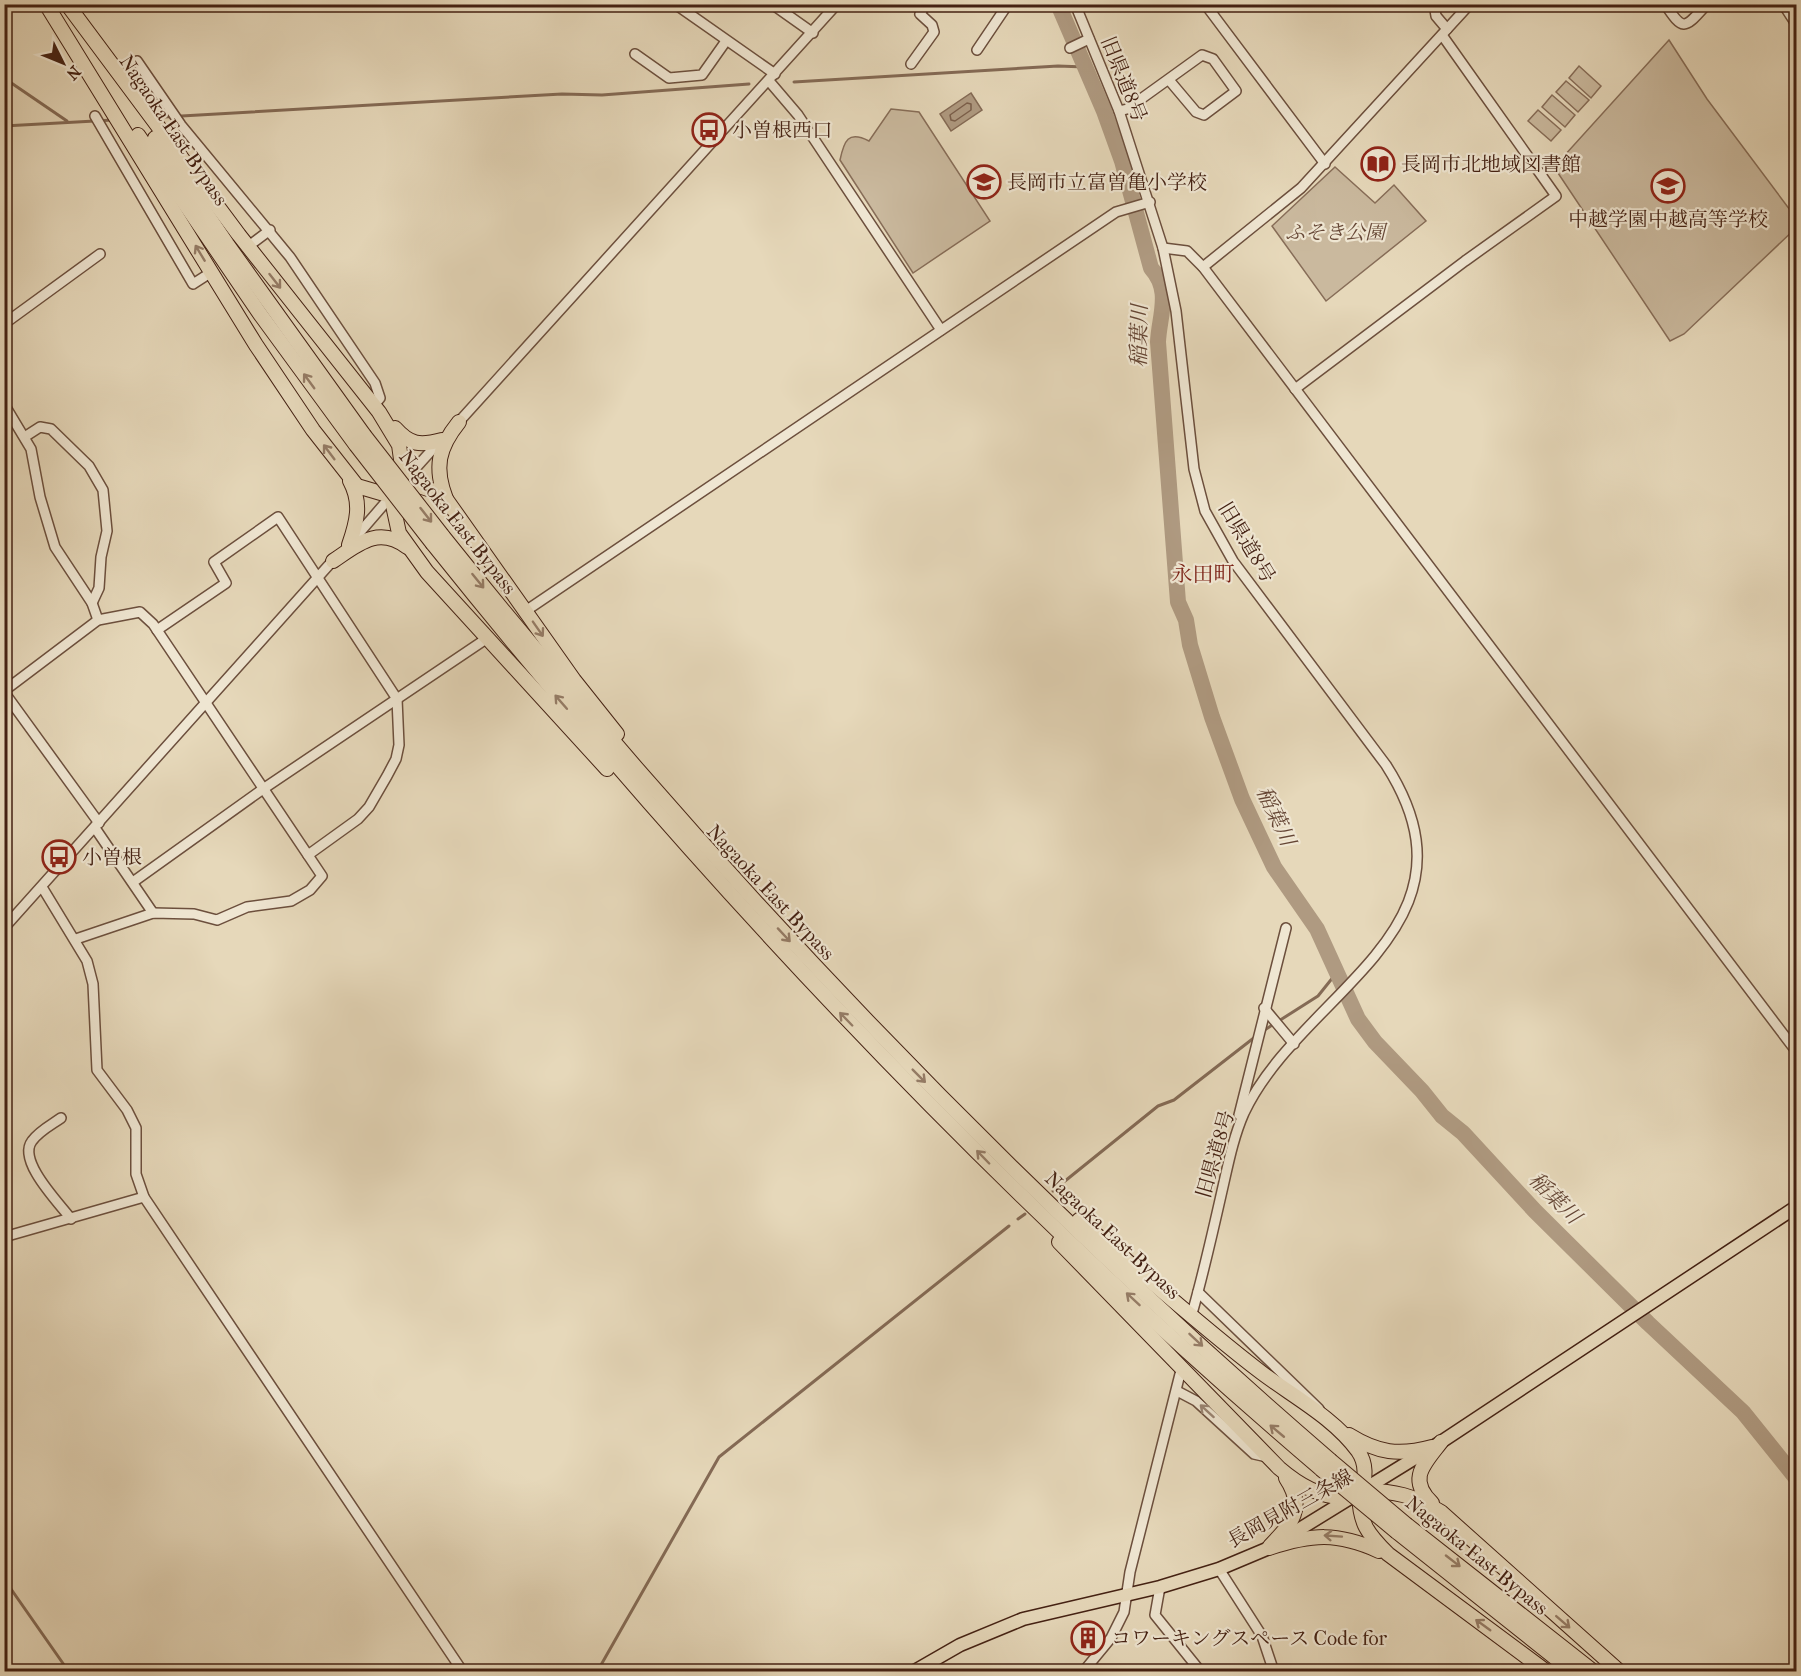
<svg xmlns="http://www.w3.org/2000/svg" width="1801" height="1676" font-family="'IM FELL French Canon','Noto Serif JP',serif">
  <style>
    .green { fill: #cab99e; stroke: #876d58; stroke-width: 1.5 }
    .water { fill: #af9a81; stroke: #846a55; stroke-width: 1.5 }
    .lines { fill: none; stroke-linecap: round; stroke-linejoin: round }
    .shore { stroke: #7a5e4a; stroke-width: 1.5 }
    .stream { stroke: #846a55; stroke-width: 3 }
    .river { stroke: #af9a81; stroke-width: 16 }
    .minor-casing { stroke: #6c4f3d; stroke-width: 12 }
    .major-casing { stroke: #442113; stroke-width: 15 }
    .highway-casing { stroke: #442113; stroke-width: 16 }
    .minor { stroke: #efe6d2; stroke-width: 9 }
    .major { stroke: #e6d8ba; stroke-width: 12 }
    .highway { stroke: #e6d8ba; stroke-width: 14 }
    .highway-bridge-casing { stroke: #442113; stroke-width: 16; stroke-linecap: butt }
    .highway-bridge { stroke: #e6d8ba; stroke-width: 14 }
    .oneway { stroke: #957c66 }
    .oneway2 { stroke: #9a8472 }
    .labels { text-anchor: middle; stroke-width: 4.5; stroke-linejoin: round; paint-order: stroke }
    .street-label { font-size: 20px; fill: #442113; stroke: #efe6d2 }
    .poi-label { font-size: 20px; fill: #442113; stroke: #efe6d2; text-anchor: start }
    .park-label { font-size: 20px; font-style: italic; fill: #664736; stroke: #efe6d2 }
    .water-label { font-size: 21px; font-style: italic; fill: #644534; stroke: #efe6d2 }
    .neighbourhood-label { font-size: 21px; fill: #7a1f14; stroke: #efe6d2 }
  </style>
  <rect width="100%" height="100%" fill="#e6d8ba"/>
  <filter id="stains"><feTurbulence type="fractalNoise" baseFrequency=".00333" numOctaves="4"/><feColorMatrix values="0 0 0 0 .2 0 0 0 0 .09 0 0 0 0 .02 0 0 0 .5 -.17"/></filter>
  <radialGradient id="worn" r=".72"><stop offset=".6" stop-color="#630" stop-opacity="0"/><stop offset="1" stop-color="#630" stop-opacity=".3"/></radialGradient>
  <g class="green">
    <polygon points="1669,40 1707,99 1796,218 1796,228 1684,334 1670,341 1554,167"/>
    <polygon points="1579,66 1601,86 1591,98 1569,78"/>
    <polygon points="1566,81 1589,100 1578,112 1556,92"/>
    <polygon points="1552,95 1575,115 1565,127 1542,107"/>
    <path d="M891,109L919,112L990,221L913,273L840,160C844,141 848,130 869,141Z"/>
    <polygon points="1538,110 1561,130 1551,141 1528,121"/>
    <polygon points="1335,167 1375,203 1394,185 1426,221 1326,301 1272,226"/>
  </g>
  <polygon class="water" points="971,93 982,110 951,131 940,114"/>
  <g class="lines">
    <polygon class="shore" points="967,103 971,104 971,110 955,121 951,120 950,115"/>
    <g class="stream">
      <polyline points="4,78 67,121"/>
      <polyline points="794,82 1058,66 1085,67"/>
      <polyline points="164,117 562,94 602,95 749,84"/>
      <polyline points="4,126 113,120"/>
      <polyline points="1263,1031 1318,996 1338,971"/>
      <polyline points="1065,1181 1158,1106 1174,1100 1255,1037"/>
      <polyline points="1053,1191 1057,1188"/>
      <polyline points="1018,1219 1025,1214"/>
      <polyline points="4,1579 69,1672"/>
      <polyline points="597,1672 719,1457 1009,1226"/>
    </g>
    <path class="river" d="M1058,4L1104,111L1122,161L1151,268C1172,291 1159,316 1158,342L1178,602L1186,620L1190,645L1212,717L1242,799L1274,867L1317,929L1358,1019L1375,1042L1422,1091L1442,1116L1463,1133L1535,1211L1648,1323L1743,1412L1796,1478"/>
    <defs>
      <g id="minor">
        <polyline points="772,4 813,33"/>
        <path d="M1075,4L1119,111L1163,248L1176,311L1194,469L1205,511L1233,561L1386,765C1491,929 1302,990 1244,1113C1233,1138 1228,1165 1222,1191C1213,1231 1204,1271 1193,1310"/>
        <polyline points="1205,4 1325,164"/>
        <polyline points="1434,4 1436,16 1447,29"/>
        <path d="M1665,4C1684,33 1685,28 1707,4"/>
        <polyline points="1783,4 1796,24"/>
        <polyline points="678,6 775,74"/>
        <polyline points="1070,48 1089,39"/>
        <polyline points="977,50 1008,4"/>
        <polyline points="635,54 669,78 702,75 726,41"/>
        <polyline points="137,61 181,125 290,257 375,383 380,398 374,405"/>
        <polyline points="911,64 934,32 932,25 920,14 926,4"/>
        <polyline points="769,81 798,115 941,330"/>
        <polyline points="1119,111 1127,109 1202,55 1213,59 1236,91 1204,115 1196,112 1169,80"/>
        <polyline points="95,116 193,284 207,275"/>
        <polyline points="254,242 270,230"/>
        <polyline points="1163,248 1187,251 1203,267 1796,1051"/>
        <polyline points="1203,267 1301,188 1470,4"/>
        <polyline points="4,324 100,254"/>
        <polyline points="1295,389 1465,261 1556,196 1442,35"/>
        <polyline points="4,404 31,449 40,497 55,547 92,603 98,620"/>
        <polyline points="456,425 837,4"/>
        <polyline points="26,436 40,427 51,429 89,466 103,490 107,531 101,557 99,588 92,603"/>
        <polyline points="403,482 440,441"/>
        <polyline points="354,539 392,495"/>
        <polyline points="530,608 1116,212 1150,202"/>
        <polyline points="157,630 226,583 214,562 278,517 397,699 399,745 396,759 387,776 369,807 358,819 308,855"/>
        <polyline points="4,691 98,620 140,612 153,624 322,876 310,890 291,901 247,907 217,920 194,914 153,913 76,939"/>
        <polyline points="4,692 99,823"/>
        <polyline points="95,828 153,913"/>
        <polyline points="133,882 263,789 483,641"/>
        <polyline points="42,887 87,961 93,984 97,1070 127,1110 136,1128 136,1174 144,1197 463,1672"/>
        <polyline points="4,928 336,557"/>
        <polyline points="1264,1008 1294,1044"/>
        <polyline points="1239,1115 1286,928"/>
        <path d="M61,1118C51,1125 39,1131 32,1141C17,1161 59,1203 71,1219"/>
        <polyline points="4,1237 144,1197"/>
        <polyline points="1198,1292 1319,1409"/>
        <polyline points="1177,1391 1196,1401 1254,1454 1267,1457"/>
        <polyline points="1219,1569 1262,1636 1274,1672"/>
        <polyline points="1160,1587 1155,1615 1201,1672"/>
        <polyline points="1083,1672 1111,1638 1124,1612 1130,1572 1180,1374"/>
      </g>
      <polyline id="major" points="913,1672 960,1645 1023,1619 1160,1587 1219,1569 1269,1548 1441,1442 1796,1207"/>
      <g id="highway">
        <polyline points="46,4 256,345 313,430 357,486 391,496 399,533 427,572 607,769"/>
        <polyline points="67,4 239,235 379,412 399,445 404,481 437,492 446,499 574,680 617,734"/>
        <polyline points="138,135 260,314 356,445"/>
        <polyline points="155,138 227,244 364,435"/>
        <path d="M395,428C410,445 420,446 442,440"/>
        <path d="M446,499C434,468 438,448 459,422"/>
        <path d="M442,535C710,870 1005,1180 1330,1460"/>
        <path d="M433,544C700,878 995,1191 1321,1469"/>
        <path d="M349,545C357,522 362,503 350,481"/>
        <path d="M333,561C357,545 378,525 407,547"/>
        <path d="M1079,1220C1140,1271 1199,1325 1262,1373C1294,1397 1334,1418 1358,1451C1367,1464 1365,1477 1362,1491C1393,1490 1415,1496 1441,1512L1620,1672"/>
        <path d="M1059,1242L1279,1468C1301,1487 1329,1504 1359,1494C1360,1524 1367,1533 1388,1554L1547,1672"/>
        <path d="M1349,1435C1378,1453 1399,1456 1432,1447"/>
        <path d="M1432,1503C1407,1479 1424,1464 1441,1442"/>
        <polyline points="1407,1525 1594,1672"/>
        <polyline points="1397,1532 1573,1672"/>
        <path d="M1270,1546C1292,1523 1306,1508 1286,1478"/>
        <path d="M1269,1548C1312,1534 1337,1532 1379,1551"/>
      </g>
    </defs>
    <use href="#minor" class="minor-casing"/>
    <use href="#major" class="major-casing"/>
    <use href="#highway" class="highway-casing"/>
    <use href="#minor" class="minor"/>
    <use href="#major" class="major"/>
    <use href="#highway" class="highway"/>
    <defs>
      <g id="highway-bridge">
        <polyline points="364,435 442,535"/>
        <polyline points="356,445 433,544"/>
        <polyline points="1330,1460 1407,1525"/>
        <polyline points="1321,1469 1397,1532"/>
      </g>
    </defs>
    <use href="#highway-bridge" class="highway-bridge-casing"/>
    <use href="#highway-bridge" class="highway-bridge"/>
  </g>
  <defs><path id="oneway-shaft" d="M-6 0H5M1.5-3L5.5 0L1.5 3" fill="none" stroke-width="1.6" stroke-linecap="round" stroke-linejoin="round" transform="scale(1.5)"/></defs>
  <g class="oneway">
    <use href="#oneway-shaft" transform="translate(200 253) rotate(-121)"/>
    <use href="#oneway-shaft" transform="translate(275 281) rotate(52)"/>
    <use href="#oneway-shaft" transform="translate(309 381) rotate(-126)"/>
    <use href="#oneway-shaft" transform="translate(329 452) rotate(-127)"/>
    <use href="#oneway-shaft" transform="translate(426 515) rotate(52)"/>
    <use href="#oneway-shaft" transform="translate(478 581) rotate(51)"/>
    <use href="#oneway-shaft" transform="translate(538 629) rotate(55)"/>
    <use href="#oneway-shaft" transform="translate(561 702) rotate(-131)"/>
    <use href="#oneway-shaft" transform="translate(784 935) rotate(47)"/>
    <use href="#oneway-shaft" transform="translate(846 1019) rotate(-134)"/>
    <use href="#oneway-shaft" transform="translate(919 1076) rotate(45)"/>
    <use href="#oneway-shaft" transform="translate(983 1157) rotate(-134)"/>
    <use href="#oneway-shaft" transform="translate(1133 1299) rotate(-137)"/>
    <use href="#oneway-shaft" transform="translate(1196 1340) rotate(43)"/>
    <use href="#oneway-shaft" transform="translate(1277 1431) rotate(-140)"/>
    <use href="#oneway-shaft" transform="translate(1333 1536) rotate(-176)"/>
    <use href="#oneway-shaft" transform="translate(1453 1561) rotate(38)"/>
    <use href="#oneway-shaft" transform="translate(1563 1622) rotate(41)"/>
    <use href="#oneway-shaft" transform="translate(1483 1625) rotate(-144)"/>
  </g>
  <use class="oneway2" href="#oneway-shaft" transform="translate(1207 1411) rotate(-138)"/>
  <defs>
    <symbol id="bus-ring" viewBox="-11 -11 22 22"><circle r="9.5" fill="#efe6d2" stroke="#8f2418" stroke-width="1.5"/><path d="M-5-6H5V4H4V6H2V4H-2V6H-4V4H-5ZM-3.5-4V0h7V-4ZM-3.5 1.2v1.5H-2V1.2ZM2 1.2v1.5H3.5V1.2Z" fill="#8f2418"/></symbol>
    <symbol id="library-ring" viewBox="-11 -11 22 22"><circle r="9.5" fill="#efe6d2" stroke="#8f2418" stroke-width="1.5"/><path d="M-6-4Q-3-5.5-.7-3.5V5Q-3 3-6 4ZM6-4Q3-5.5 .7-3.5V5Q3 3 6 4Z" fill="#8f2418"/></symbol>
    <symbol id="school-ring" viewBox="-11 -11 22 22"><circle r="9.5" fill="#efe6d2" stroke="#8f2418" stroke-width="1.5"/><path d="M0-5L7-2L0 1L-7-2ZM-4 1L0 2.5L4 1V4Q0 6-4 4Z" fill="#8f2418"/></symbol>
    <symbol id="building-ring" viewBox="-11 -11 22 22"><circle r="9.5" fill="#efe6d2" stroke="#8f2418" stroke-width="1.5"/><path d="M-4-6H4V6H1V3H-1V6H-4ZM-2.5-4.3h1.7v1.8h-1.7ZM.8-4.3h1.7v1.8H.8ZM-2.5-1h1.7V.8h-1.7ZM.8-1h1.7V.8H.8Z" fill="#8f2418"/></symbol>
  </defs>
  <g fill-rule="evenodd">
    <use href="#bus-ring" x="690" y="111" width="38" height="38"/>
    <use href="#library-ring" x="1359" y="145" width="38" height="38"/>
    <use href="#school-ring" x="965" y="163" width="38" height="38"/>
    <use href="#school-ring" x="1649" y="167" width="38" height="38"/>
    <use href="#bus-ring" x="40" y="838" width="38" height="38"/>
    <use href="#building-ring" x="1069" y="1619" width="38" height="38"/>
  </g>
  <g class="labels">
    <g class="street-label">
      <text transform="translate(1124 79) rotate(68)" y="7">旧県道8号</text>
      <text transform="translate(174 130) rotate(56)" y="7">Nagaoka East Bypass</text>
      <text transform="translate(458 522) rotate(52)" y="7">Nagaoka East Bypass</text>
      <text transform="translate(1247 542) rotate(59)" y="7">旧県道8号</text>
      <text transform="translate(771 892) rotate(47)" y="7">Nagaoka East Bypass</text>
      <text transform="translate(1215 1154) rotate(-74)" y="7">旧県道8号</text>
      <text transform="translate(1113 1235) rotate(43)" y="7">Nagaoka East Bypass</text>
      <text transform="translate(1290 1508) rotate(-29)" y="7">長岡見附三条線</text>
      <text transform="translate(1477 1555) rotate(39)" y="7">Nagaoka East Bypass</text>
    </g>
    <g class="poi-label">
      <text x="732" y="137">小曽根西口</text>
      <text x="1401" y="171">長岡市北地域図書館</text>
      <text x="1007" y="189">長岡市立富曽亀小学校</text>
      <text x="1668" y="226" text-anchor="middle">中越学園中越高等学校</text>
      <text x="82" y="864">小曽根</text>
      <text x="1111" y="1645">コワーキングスペース Code for</text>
    </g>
    <g class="park-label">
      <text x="1335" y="239">ふそき公園</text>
    </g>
    <g class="water-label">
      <text transform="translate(1139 336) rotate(-89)" y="7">稲葉川</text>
      <text transform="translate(1276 816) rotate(65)" y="7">稲葉川</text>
      <text transform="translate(1555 1198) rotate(45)" y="7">稲葉川</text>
    </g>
    <g class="neighbourhood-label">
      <text x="1203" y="581">永田町</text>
    </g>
  </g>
  <rect width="1801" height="1676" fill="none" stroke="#e6d8ba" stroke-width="24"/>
  <rect x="6" y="6" width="1789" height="1664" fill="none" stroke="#442113" stroke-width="3"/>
  <rect x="12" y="12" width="1777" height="1652" fill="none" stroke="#442113" stroke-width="1.5"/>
  <g transform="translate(63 63) rotate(133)" stroke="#efe6d2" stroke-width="4.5" paint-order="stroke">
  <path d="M0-4.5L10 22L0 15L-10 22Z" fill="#442113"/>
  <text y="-9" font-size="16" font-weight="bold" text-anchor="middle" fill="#442113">N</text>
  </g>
  <rect width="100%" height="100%" filter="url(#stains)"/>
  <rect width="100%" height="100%" fill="url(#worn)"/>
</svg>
